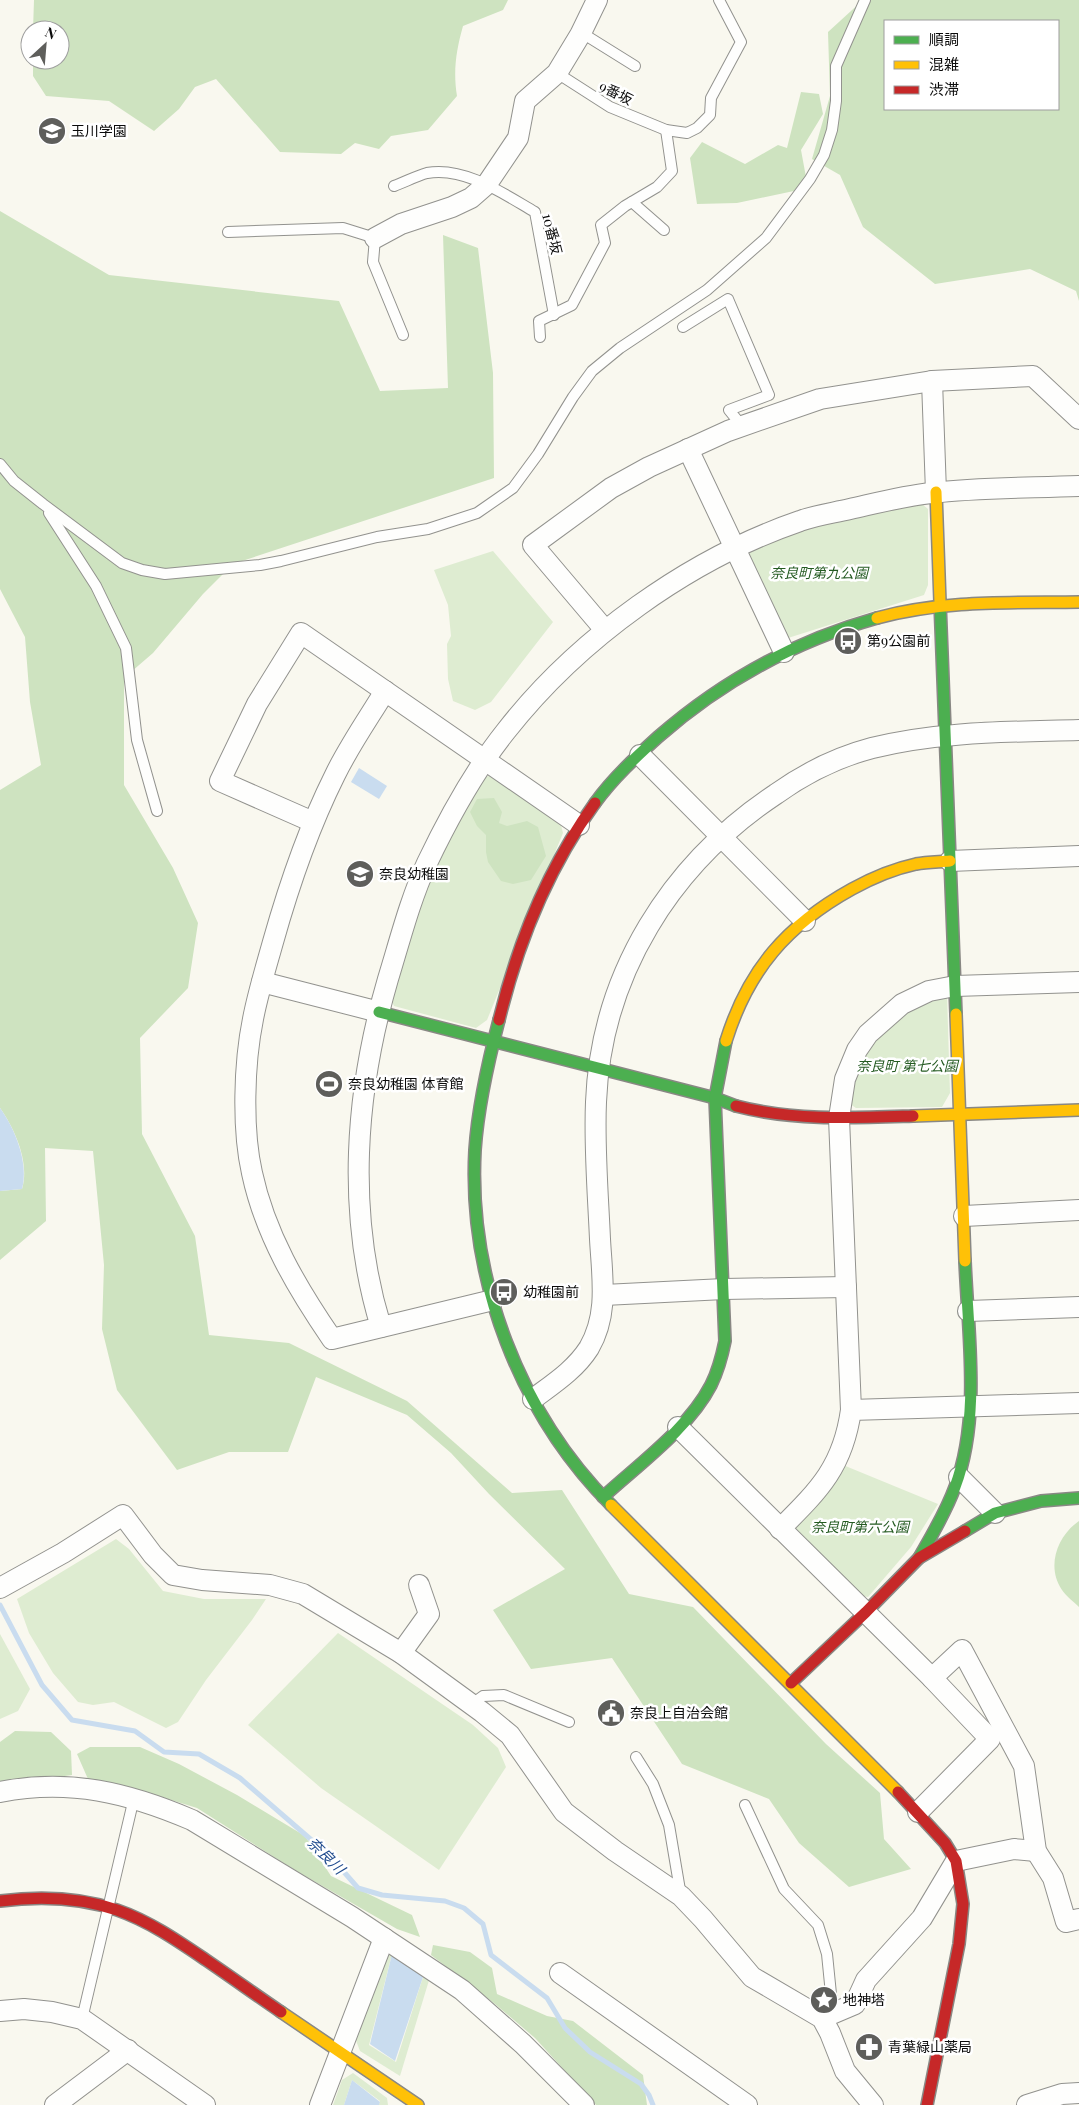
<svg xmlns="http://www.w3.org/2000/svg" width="1079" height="2105" font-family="'Playfair Display','Noto Sans JP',serif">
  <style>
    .green { fill: #deecd1; fill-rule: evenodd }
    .forest { fill: #cee3c0; fill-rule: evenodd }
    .water { fill: #c9dcef }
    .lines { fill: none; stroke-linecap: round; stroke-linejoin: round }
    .stream { stroke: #c9dcef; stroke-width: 5 }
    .lane-casing { stroke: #92928e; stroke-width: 12 }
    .street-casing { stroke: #92928e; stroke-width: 22 }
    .fast-casing { stroke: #898884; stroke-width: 14 }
    .slow-casing { stroke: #898884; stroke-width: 14 }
    .jam-casing { stroke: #898884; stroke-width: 14 }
    .lane { stroke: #fefefd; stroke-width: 10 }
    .street { stroke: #fefefd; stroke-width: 20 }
    .fast { stroke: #4caf50; stroke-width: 11 }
    .slow { stroke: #ffc107; stroke-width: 11 }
    .jam { stroke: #c62828; stroke-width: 11 }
    .labels { text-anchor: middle; stroke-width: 5; stroke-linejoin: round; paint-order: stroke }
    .street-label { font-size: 14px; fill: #0b0b0b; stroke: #fff }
    .poi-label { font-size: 14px; fill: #0b0b0b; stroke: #fff; text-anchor: start }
    .park-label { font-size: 14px; font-style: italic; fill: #255b22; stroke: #fff }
    .water-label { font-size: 15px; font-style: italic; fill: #224d8f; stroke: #fff }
  </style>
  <rect width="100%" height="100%" fill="#f9f8ef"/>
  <g class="green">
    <polygon points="922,504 928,509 928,585 924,595 788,638 747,561 750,551 800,528 841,517"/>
    <polygon points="493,551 553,622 491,702 475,710 453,701 448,679 447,644 451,636 448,605 434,570"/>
    <polygon points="493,775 560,821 563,833 487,1020 476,1028 394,1006 390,997 430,870 481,778"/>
    <path d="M947,994L950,1093L942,1107L856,1108L847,1102C857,1065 869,1035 904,1013C917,1005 933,1000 947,994Z"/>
    <polygon points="843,1465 938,1504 911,1547 868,1597 857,1595 793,1533 796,1523"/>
    <polygon points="116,1539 129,1549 163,1591 204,1599 266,1599 252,1620 206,1680 178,1722 166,1728 114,1702 93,1705 78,1702 53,1673 29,1633 17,1599"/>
    <polygon points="338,1633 473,1725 498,1748 506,1767 439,1870 321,1788 248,1725"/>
    <polygon points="0,1634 30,1689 18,1711 0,1719"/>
    <path d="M387,1951L396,1952L430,1977L400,2076L360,2051L355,2038ZM392,1954L423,1977L396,2062L369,2045Z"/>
    <polygon points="353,2073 387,2098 388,2105 379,2105 380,2101 352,2080 344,2105 333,2105 342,2080"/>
  </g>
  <g class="forest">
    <path d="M34,0H508L503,10L463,26C456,51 453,71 457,96L428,130L391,136L379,149L355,143L341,154L280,152L216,79L195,87L179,109L154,131L109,101L46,96L33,76V60H60V30H33Z"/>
    <path d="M863,0H1079V301L1076,291L1030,269L935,284L863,227L840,175L812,159L830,96L828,32ZM885,21H1058V109H885Z"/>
    <polygon points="801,92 819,94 823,114 801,150 808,188 737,203 697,204 690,158 702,142 745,164 778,145 787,148"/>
    <path d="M0,211L109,275L339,301L380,391L448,388L443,235L478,248L493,373L494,478L233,564L203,594L153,653L124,678V785L173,868L198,923L188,988L140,1038L142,1134L195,1236L209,1335L289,1343L407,1401L512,1493L562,1490L629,1594L693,1607L826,1744L880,1793L884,1839L911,1869L849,1887L799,1843L769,1799L682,1764L612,1658L531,1669L493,1610L565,1569L489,1494L451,1453L407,1415L316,1377L288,1452H229L177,1470L117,1390L102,1329L104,1265L93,1151L45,1148L46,1221L0,1260V1191L22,1189C30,1163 15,1129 0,1108V790L41,765L30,702L25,637L0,589Z"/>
    <polygon points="494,798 502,812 499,823 507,826 527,821 538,827 546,856 531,880 513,884 501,881 488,862 486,852 486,835 477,826 470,812 477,799"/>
    <path d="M1079,1521V1607C1074,1602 1066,1596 1062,1590C1046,1567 1057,1536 1079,1521Z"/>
    <polygon points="15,1731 51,1732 71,1751 72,1775 0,1785 0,1742"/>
    <polygon points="90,1747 140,1747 179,1764 237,1795 305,1836 331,1876 412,1915 420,1937 397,1929 293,1869 197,1808 139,1790 88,1779 77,1754"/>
    <polygon points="433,1945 470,1952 492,1968 497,1994 547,2016 573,2021 643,2075 647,2105 596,2105 535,2038 495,2004 431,1955"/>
  </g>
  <g class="water">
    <polygon points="359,768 387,786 379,799 351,782"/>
    <path d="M0,1108C15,1129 29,1163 22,1189L0,1191Z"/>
    <polygon points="392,1954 423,1977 395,2061 370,2044"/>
    <polygon points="352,2080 380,2102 379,2105 344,2105"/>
  </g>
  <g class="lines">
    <polyline class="stream" points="0,1605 42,1685 72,1720 135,1731 164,1752 199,1754 240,1778 330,1856 358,1888 382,1895 445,1901 464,1908 483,1924 491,1955 547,1998 565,2028 590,2052 641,2084 649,2095 653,2105"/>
    <defs>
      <g id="lane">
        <polyline points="582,33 635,66"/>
        <polyline points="557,73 610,107 666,130 687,133 697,128 710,115 711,98 741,42 719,0"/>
        <path d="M394,186C405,182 416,176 427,173C464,166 504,194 535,212L554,315"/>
        <polyline points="632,202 664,230"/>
        <polyline points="228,232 343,228 375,238 373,262 403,335"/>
        <polyline points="683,327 728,299 769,395 729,410 742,426"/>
        <polyline points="540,337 539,321 572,305 605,243 601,225 625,206 657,187 672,171 666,130"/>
        <polyline points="0,464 14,481 43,504 122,563 142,570 165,574 260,565 281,561 377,537 428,529 477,513 513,488 538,454 573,397 592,371 620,348 707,290 766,238 810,179 824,155 832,130 836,101 836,66 865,0"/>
        <polyline points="49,513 96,586 126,648 137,740 157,811"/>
        <polyline points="472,1704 483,1696 504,1695 569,1722"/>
        <polyline points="636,1757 653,1784 669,1825 681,1896"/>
        <polyline points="745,1805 784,1889 818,1925 827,1954 833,2014"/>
        <polyline points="82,2019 134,1798"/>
      </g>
      <g id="street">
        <polyline points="375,238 401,224 452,207 471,198 487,184 518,138 525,101 557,73 580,35 597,0"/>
        <polyline points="932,381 936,492"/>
        <polyline points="688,449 784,652"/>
        <polyline points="605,630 533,545 611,488 649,467 728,431 820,399 932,381 1033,376 1079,419"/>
        <path d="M385,691C368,719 349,746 335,775C308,829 289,885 273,942C266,967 258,993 253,1019C244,1063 242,1129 252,1173C265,1234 297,1288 332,1339L493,1300"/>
        <polyline points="640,755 805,921"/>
        <polyline points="313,822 220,781 257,704 301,633 579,825"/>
        <polyline points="950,861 1079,856"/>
        <polyline points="262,982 379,1012"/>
        <polyline points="964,1216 1079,1210"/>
        <polyline points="604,1295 724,1289 846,1287"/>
        <polyline points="968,1311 1079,1307"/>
        <path d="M381,1327C346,1213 355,1092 388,979C400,940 410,900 427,863C449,817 474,771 506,731C578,639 689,559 800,521C816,515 833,513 850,509C877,503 904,496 931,493C980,487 1030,488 1079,486"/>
        <path d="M533,1399C553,1384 575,1370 589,1348C609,1314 602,1277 600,1239C598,1194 594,1147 596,1102C601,974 671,864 776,794C804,774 838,757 872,748C940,731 1010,732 1079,730"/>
        <polyline points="851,1410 1079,1403"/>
        <polyline points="678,1427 932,1678 990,1739 918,1812"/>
        <polyline points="959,1477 995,1513"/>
        <path d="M780,1529C819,1490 843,1467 851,1410L839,1118L845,1079L857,1050L868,1034L902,1004L929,991L955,986L1079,982"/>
        <polyline points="0,1588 63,1553 123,1515 153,1555 173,1575 202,1580 270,1585 303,1594 401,1653 482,1712 510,1735 564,1812 615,1851 681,1896 703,1919 752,1977 822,2018 830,2033 845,2071 873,2105"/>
        <polyline points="401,1653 429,1614 419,1585"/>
        <polyline points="932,1678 962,1650 1024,1766 1036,1851 1053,1878 1066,1922 1079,1919"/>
        <path d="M0,1792C69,1778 129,1793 192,1820L352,1917L462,1990L523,2044L584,2105"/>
        <polyline points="560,1973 747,2105"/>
        <polyline points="0,2011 24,2009 52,2012 82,2019 205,2105"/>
        <polyline points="822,2018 855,2004 866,1980 922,1918 956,1861 1014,1849 1036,1851"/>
        <polyline points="55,2105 128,2050"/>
        <polyline points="320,2105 384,1938"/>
        <polyline points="1027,2105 1062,2094 1079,2093"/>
      </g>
      <g id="fast">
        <polyline points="940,602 956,1014"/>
        <path d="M595,803C613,778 636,757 658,737C722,681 795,641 877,618"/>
        <polyline points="379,1012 715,1098 736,1106"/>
        <path d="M499,1020C488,1062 478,1106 475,1150C468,1279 520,1414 611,1505"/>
        <path d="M603,1497C639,1464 689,1428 711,1385C718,1371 722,1356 725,1341L715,1098L726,1041"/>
        <polyline points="965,1531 995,1513 1041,1501 1079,1498"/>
        <path d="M919,1558C932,1535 946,1512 955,1487C981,1418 968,1334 965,1261"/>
      </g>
      <g id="slow">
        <polyline points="936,492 940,602"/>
        <path d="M877,618C943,600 1011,603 1079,602"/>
        <polyline points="956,1014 965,1261"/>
        <path d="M726,1041C748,970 787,925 852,889C872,878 893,869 916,864C927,862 939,862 950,861"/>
        <polyline points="913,1116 1079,1110"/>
        <polyline points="611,1505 898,1792"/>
        <polyline points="281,2012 418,2105"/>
      </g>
      <g id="jam">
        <path d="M499,1020C518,942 548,868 595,803"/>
        <path d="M736,1106C794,1121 853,1118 913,1116"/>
        <polyline points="791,1683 866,1612 919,1558 965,1531"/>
        <polyline points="898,1792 945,1843 956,1861 963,1904 959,1944 927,2105"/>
        <path d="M0,1901C39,1896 79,1897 117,1910C149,1921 178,1941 206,1960C231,1977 256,1995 281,2012"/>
      </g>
    </defs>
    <use href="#lane" class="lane-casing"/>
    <use href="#street" class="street-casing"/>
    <use href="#fast" class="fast-casing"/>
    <use href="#slow" class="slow-casing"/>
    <use href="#jam" class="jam-casing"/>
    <use href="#lane" class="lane"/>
    <use href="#street" class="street"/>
    <use href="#fast" class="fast"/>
    <use href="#slow" class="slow"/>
    <use href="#jam" class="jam"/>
  </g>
  <defs>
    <symbol id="university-disc" viewBox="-11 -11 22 22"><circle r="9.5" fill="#5e5e5b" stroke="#fff"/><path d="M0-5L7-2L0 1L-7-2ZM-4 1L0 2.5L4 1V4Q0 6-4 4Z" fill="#fff"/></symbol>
    <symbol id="bus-disc" viewBox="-11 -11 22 22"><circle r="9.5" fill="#5e5e5b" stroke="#fff"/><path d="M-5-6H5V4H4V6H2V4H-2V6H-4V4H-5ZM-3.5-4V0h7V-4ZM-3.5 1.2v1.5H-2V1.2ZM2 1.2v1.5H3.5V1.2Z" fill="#fff"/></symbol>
    <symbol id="school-disc" viewBox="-11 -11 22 22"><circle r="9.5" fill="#5e5e5b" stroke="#fff"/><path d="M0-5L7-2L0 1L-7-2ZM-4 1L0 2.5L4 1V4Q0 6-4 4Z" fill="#fff"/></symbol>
    <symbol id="stadium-disc" viewBox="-11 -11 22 22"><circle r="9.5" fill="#5e5e5b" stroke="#fff"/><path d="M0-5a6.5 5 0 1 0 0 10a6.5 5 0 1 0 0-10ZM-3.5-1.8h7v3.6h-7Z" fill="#fff"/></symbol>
    <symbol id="civic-disc" viewBox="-11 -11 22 22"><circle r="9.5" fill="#5e5e5b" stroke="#fff"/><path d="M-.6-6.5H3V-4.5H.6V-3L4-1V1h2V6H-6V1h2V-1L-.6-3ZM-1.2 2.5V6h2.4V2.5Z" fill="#fff"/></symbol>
    <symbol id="sight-disc" viewBox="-11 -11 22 22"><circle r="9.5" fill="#5e5e5b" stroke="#fff"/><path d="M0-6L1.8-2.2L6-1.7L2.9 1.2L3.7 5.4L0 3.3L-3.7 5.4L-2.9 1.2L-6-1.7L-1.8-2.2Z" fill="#fff"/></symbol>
    <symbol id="pharmacy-disc" viewBox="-11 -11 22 22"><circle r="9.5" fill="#5e5e5b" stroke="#fff"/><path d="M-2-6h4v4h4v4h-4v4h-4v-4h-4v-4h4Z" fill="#fff"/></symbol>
  </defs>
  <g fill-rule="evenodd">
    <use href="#university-disc" x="36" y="115" width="32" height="32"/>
    <use href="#bus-disc" x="832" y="625" width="32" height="32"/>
    <use href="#school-disc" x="344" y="858" width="32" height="32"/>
    <use href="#stadium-disc" x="313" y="1068" width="32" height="32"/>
    <use href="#bus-disc" x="488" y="1276" width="32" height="32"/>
    <use href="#civic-disc" x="595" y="1697" width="32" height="32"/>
    <use href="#sight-disc" x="808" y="1984" width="32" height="32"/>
    <use href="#pharmacy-disc" x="853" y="2031" width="32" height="32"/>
  </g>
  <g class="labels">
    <g class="street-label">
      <text transform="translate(616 93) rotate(27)" y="5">9番坂</text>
      <text transform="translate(552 234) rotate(76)" y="5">10番坂</text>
    </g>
    <g class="poi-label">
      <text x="71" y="136">玉川学園</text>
      <text x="867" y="646">第9公園前</text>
      <text x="379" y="879">奈良幼稚園</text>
      <text x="348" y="1089">奈良幼稚園 体育館</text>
      <text x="523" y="1297">幼稚園前</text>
      <text x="630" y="1718">奈良上自治会館</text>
      <text x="843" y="2005">地神塔</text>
      <text x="888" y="2052">青葉緑山薬局</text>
    </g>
    <g class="park-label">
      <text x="819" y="578">奈良町第九公園</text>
      <text x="907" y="1071">奈良町 第七公園</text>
      <text x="860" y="1532">奈良町第六公園</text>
    </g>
    <g class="water-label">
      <text transform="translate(326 1856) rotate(45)" y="5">奈良川</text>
    </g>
  </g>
  <rect x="884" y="20" width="175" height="90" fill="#ffffff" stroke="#9d9d9d"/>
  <rect x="894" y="36" width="25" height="8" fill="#4caf50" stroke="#9d9d9d"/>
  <text x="929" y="45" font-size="15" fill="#0b0b0b">順調</text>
  <rect x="894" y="61" width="25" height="8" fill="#ffc107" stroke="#9d9d9d"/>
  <text x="929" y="70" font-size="15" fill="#0b0b0b">混雑</text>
  <rect x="894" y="86" width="25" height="8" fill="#c62828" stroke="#9d9d9d"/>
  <text x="929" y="95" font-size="15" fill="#0b0b0b">渋滞</text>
  <g transform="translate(45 45) rotate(26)"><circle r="24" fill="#ffffff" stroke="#9d9d9d"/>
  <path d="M0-4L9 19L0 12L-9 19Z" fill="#5e5e5b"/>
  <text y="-8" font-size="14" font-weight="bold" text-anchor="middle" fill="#0b0b0b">N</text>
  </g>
</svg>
